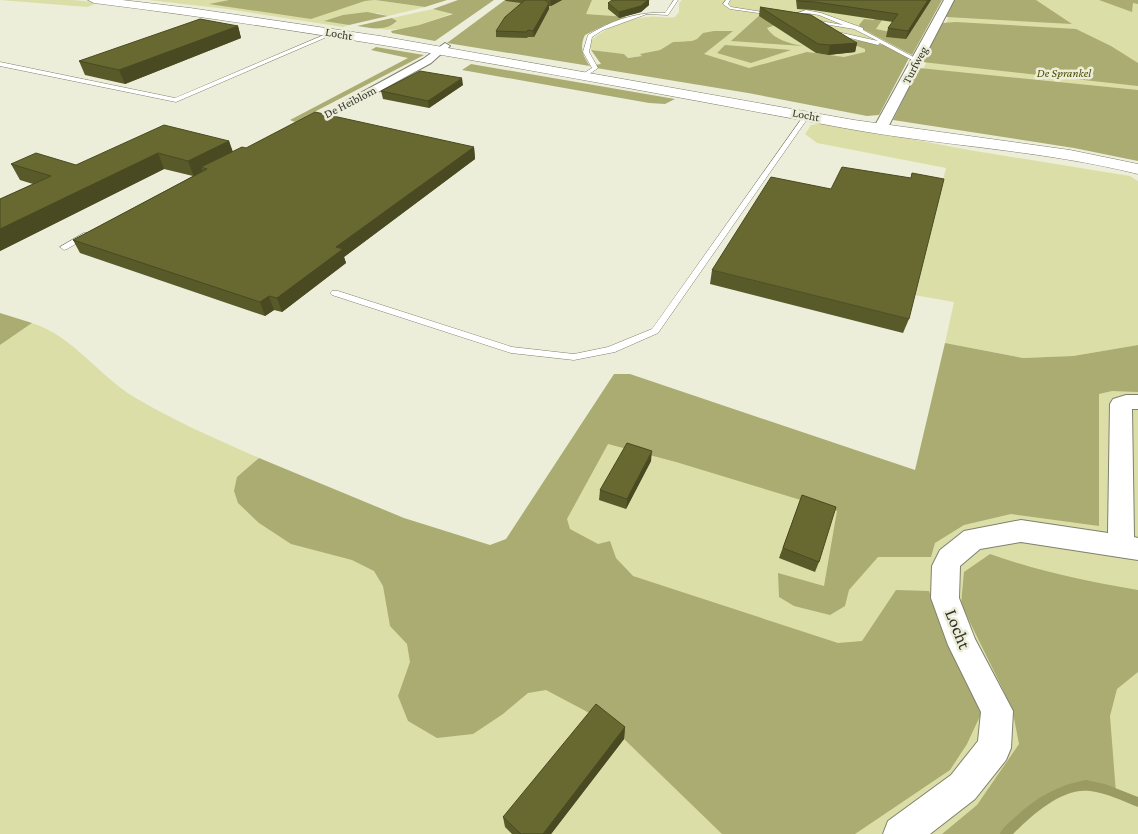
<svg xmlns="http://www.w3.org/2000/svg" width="1138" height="834" font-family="'Crimson Pro',serif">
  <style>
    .green { fill: #dcdea8 }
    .forest { fill: #aaac72 }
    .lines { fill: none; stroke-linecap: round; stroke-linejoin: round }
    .stream { fill: #9a9b62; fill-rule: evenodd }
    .lane-casing { stroke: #7f806d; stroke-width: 1 }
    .street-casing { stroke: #7f806d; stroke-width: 2 }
    .secondary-casing { stroke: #7f806d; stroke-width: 1 }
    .lane { fill: #fff; fill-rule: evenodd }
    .street { fill: #fff; fill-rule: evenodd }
    .secondary { fill: #fff; fill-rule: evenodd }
    .wall { fill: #595a29 }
    .shaded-wall { fill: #494a22 }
    .building { fill: #686930; stroke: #494a22 }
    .labels { text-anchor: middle; stroke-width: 5; stroke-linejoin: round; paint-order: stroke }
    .far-street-label { font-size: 12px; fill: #303129; stroke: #edeed9 }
    .far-park-label { font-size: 12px; font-style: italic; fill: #4e4d04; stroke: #edeed9 }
    .near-street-label { font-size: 18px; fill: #303129; stroke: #edeed9 }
  </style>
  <rect width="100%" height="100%" fill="#edeed9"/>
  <g class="green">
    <polygon points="0,0 73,0 94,2 93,5 87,7"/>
    <polygon points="148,0 229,0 211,4 311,18 365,1 375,0 425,7 388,16 378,13 325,20 349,25 343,27 227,9"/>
    <path d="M592,0H651C627,24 616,15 585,14Z"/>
    <path d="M682,0H939L903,59L666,78L686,41L673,42L660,50L641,54L643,56L628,58L624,54L591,50L589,42C605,28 626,19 647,17C656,15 665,19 675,17L679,12V3Z"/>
    <polygon points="957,0 1138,0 1138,158 899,118"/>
    <path d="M433,9L453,13C431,21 402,33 379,29L395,24L397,21L392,18Z"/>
    <polygon points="826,123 969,150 1130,176 1138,181 1138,345 1073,356 1023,358 945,343 954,302 914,295 946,168 817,143 805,134 811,125"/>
    <path d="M32,323C73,336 98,375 134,397C174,421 216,439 259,458L255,461L395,523L490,549L506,541L616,376L918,474L1028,363L1138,351V834H0V345Z"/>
  </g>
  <g class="forest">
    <polygon points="229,0 447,0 425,7 375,0 365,1 311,19 209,4"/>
    <polygon points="458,0 494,0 435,41 392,33 391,31 419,25 453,14 433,9"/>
    <path d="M505,0H592L586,14L627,17L605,25L585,35C579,47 583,56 590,66L447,43Z"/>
    <polygon points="915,0 942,0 912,55 861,28 859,25 864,19 874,20 878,14 884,17 876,29 895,33"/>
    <polygon points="954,0 1036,0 1072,24 946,17"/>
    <polygon points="1099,0 1138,0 1138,4 1133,3 1132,12"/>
    <polygon points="367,12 388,16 349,25 324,21 343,15"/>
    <path d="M761,14L778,24L767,28C773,39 791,44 803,46L731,41Z"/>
    <path d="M392,18L397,21C386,32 371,28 357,26Z"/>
    <polygon points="956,22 1076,29 1111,46 1138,63 1138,86 922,62 942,23"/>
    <polygon points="714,31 733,31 704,54 749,68 807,52 844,57 865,52 865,49 849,43 848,39 885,45 909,58 879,115 867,116 748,93 596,68 595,65 601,64 591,50 624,54 628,58 642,56 640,54 660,50 673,42 692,41 697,39 703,33"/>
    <polygon points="725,45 791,50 751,63 717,53"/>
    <polygon points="376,47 424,55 295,122 290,120 408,58 371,50"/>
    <polygon points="471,64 675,99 665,104 649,103 462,70"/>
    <polygon points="919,68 1138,90 1138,161 1074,148 893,120"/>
    <polygon points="0,313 32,323 0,345"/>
    <polygon points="945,343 1023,358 1073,356 1138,345 1138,392 1112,391 1099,394 1099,526 1011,514 964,525 935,543 931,557 878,557 849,590 845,606 830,615 794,606 779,597 778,573 824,586 837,511 676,462 608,444 567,519 570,529 598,544 610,541 616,558 633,576 838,643 862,641 896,590 929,591 949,645 963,672 981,714 967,744 950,770 855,834 722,834 624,739 595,716 546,690 528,693 503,714 473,734 437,738 408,721 398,696 410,662 407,644 390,626 383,586 374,571 352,560 291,544 259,523 238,503 234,491 237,477 259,458 404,518 490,545 506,539 614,374 630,374 915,470"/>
    <path d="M990,554C1038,571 1088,582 1138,590V672L1117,689L1110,716L1116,793C1108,790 1096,785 1086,785C1054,787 1026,812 1004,834H942L977,805L1019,744L1012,708L961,604L964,572Z"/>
  </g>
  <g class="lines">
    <path class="stream" d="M1086,780L1105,784L1138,797V807C1123,801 1106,793 1090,791C1062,787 1031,816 1013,834H1000C1002,828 1008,824 1013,819C1034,799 1057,785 1086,780Z"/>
    <defs>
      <g id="lane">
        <path d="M674,0H678L668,15L647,14L603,30L592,37L589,52L598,68L585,77H581V75L592,68L583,52L588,35C610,21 639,11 665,13Z"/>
        <polygon points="726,0 730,0 728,4 731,7 775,14 773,15 730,9 723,4"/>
        <path d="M806,10L821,13L863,28V30L919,60L914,61L880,43L878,45L830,33L833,31L878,41L854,29L806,21L795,14ZM806,13L819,15L843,25L809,19L801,14Z"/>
        <polygon points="331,32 336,33 176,102 0,66 0,62 175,98"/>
        <polygon points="350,100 355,101 315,122 310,121"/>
        <polygon points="805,114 810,115 658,333 615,352 574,360 511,353 332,295 330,293 332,291 338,291 512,347 574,354 608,347 652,329"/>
        <polygon points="84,233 90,233 91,235 67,249 64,250 60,247"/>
      </g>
      <g id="street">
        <polygon points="944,0 954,0 887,129 885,132 875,132 873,129"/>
        <polygon points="445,43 450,46 431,63 356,104 352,105 346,101 423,59"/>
        <polygon points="1126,395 1138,395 1138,409 1132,409 1134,537 1138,538 1138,560 1021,542 980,549 960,566 959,598 975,639 1013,711 1011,748 1006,760 975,799 930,834 883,834 888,821 951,775 978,741 981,712 948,645 931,598 932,566 940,550 964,531 1021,520 1108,533 1110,404 1113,399"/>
      </g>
      <path id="secondary" d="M88,0H122L190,8L380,36L854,120L1070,150L1138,164V174C1042,150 942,146 844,128C595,82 346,34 94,3Z"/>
    </defs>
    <use href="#lane" class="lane-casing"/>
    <use href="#street" class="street-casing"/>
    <use href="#secondary" class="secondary-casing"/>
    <use href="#lane" class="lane"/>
    <use href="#street" class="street"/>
    <use href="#secondary" class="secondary"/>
  </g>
  <g class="wall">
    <polygon points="505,0 562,0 551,6 549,6 549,9 534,37 528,37 527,38 496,37 496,31 521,3 506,1"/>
    <polygon points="796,0 931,0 906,39 886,37 888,28 893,22 813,10 797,9"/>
    <polygon points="608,3 649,5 641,12 619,18 608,9"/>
    <polygon points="760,7 857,43 855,52 828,55 816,53 759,16"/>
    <polygon points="238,26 241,38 125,84 85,75 79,61"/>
    <polygon points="463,85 429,108 383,99 381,91"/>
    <polygon points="229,141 233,152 246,148 474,147 475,159 344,257 346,263 282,312 274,310 265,316 80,253 73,240 193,176 164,169 0,251 0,199 33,184 20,180 11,164 76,165"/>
    <polygon points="712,270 909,319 903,333 710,284"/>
    <polygon points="651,461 626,509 599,500 600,490"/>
    <polygon points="802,495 819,562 815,572 779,558"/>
    <polygon points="625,727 624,739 551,834 512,834 505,827 503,817"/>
  </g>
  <g class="shaded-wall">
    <polygon points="550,0 562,0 551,6"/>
    <polygon points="648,0 649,0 649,5 641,12 619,18 619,12"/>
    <polygon points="928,0 931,0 906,39 908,31"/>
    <polygon points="549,3 549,9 534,37 533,31"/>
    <polygon points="238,26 241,38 125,84 119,70"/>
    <polygon points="857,43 855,52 828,55 830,45"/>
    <polygon points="462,78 463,85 429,108 428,101"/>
    <polygon points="229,141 234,156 207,169 201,167 203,172 194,177 188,161"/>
    <polygon points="474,147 475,159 344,257 346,263 282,312 277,298 336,247"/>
    <polygon points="158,153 164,169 0,251 0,229"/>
    <polygon points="269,296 274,310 265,316 260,302"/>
    <polygon points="652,451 651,461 626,509 627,499"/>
    <polygon points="625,727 624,739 551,834 543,834"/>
  </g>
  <g class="building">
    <polygon points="525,0 545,0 549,3 533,31 528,30 527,32 496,31 505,17"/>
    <polygon points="612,0 648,0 641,6 619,12 608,3"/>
    <polygon points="798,0 928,0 908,31 888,28 898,14 815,2 798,1"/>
    <polygon points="760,7 811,15 857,43 830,45 818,44"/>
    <polygon points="200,19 238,26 119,70 79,61"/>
    <polygon points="420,71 462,78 428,101 381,91"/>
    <polygon points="315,112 474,147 336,247 343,249 277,298 269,296 260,302 73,240 207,169 201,167 242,147 246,148"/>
    <polygon points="164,125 229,141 188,161 158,153 0,229 0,199 51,176 11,164 36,153 76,165"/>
    <polygon points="842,167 911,178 912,173 944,179 909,319 712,270 771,177 831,189"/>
    <polygon points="627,443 652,451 627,499 600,490"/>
    <polygon points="802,495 836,507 819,562 783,548"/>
    <polygon points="596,704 625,727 543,834 521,834 503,817"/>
  </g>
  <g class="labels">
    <g class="far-street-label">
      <text transform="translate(339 34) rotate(10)" y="4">Locht</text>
      <text transform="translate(915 65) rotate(-62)" y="4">Turfweg</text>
      <text transform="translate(350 102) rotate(-27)" y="4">De Heiblom</text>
      <text transform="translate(806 115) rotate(11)" y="4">Locht</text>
    </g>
    <g class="far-park-label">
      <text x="1064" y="77">De Sprankel</text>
    </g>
    <g class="near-street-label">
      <text transform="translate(958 629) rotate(68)" y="6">Locht</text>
    </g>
  </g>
</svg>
